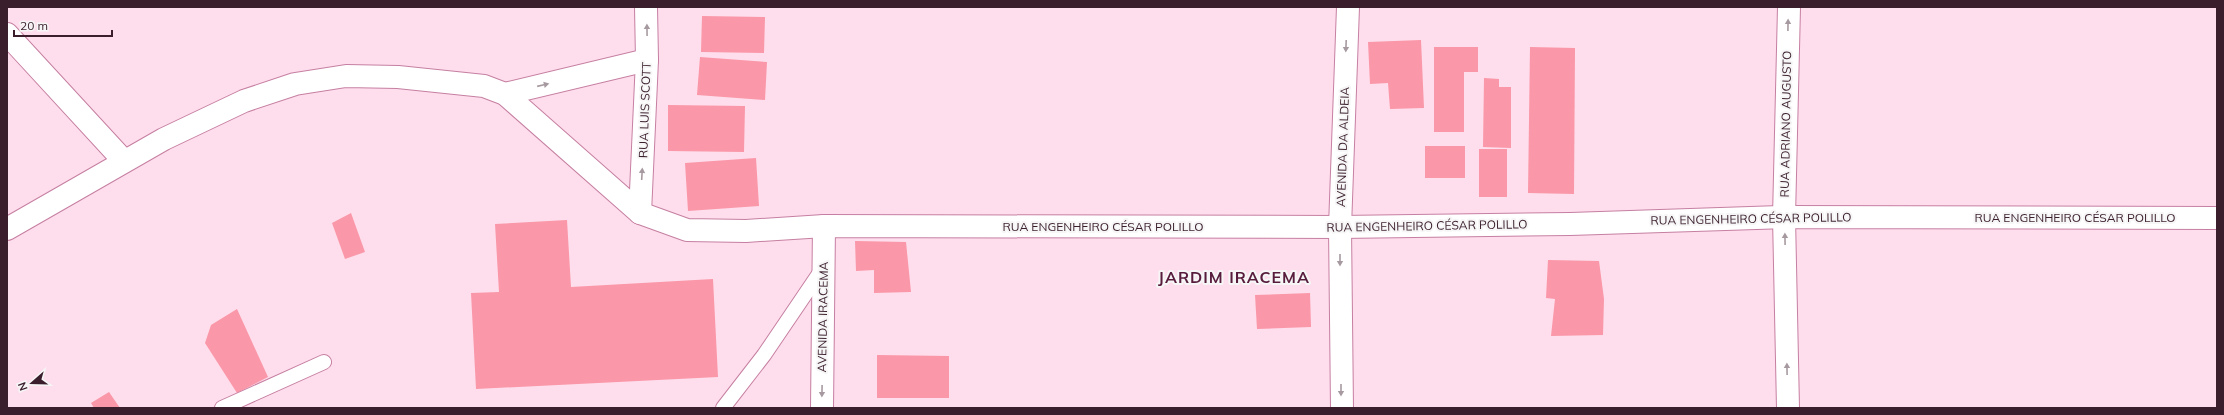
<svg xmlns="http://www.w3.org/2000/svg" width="2224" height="415" font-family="Mulish,sans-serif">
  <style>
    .building { fill: #fa97a8 }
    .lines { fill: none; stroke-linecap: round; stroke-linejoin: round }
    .service-casing { stroke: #c67fa2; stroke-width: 16 }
    .minor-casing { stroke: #c67fa2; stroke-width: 24 }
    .service { stroke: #fff; stroke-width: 14 }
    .minor { stroke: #fff; stroke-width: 22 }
    .oneway { fill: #a69aa0 }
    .labels { text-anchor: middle; stroke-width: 4; stroke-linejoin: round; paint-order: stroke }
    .street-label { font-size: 12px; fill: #3a1e2c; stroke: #f6f6f6 }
    .district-label { font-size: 16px; font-weight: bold; letter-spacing: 1px; fill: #581c3d; stroke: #f6f6f6 }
  </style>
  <rect width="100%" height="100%" fill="#fedeec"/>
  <g class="building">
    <polygon points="702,16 765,17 764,53 701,52"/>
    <polygon points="1421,40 1424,108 1390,109 1388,83 1370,84 1368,42"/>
    <polygon points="1434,47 1478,47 1478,72 1464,72 1464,132 1434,132"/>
    <polygon points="1530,47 1575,48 1574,194 1528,193"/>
    <polygon points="700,57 767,62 765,100 697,95"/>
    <polygon points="1484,78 1499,79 1499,87 1511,87 1511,148 1483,147"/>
    <polygon points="668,105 745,106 744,152 668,151"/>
    <rect x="1425" y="146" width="40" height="32"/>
    <rect x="1479" y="149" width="28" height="48"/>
    <polygon points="756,158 759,206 688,211 685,163"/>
    <polygon points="351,213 365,252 345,259 332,223"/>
    <polygon points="567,220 571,287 713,279 718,377 476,389 471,293 499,292 495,224"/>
    <polygon points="855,241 906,242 911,292 874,293 874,270 856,271"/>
    <polygon points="1548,260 1599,261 1604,299 1603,335 1551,336 1555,299 1546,298"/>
    <polygon points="1310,293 1311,327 1257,329 1255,295"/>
    <polygon points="237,309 268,377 237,393 205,343 211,325"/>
    <polygon points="877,355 949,356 949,398 877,398"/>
    <polygon points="109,392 120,408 94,408 91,403"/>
  </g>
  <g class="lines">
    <defs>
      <g id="service">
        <polyline points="222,408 324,362"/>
        <polyline points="723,408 764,355 823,268"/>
      </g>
      <g id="minor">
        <polyline points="7,34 124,161"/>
        <polyline points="505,94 647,60"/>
        <polyline points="640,213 647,60 646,7"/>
        <polyline points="7,229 164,139 244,101 295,84 346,76 398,77 484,86 505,94 640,213 687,230 746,231 824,226 1340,227 1570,224 1784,217 2217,218"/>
        <polyline points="822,408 824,226"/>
        <polyline points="1342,408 1340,227 1348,7"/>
        <polyline points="1788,408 1784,217 1789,7"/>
      </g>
    </defs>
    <use href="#service" class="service-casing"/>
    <use href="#minor" class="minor-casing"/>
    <use href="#service" class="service"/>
    <use href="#minor" class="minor"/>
  </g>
  <defs><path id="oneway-solid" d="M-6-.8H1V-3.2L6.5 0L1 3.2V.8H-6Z"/></defs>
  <g class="oneway">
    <use href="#oneway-solid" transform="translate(1788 25) rotate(-89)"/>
    <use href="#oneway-solid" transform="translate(647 30) rotate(-91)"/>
    <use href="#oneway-solid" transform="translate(1346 46) rotate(92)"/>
    <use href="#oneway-solid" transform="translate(543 85) rotate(-13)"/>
    <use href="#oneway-solid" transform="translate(642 174) rotate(-87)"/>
    <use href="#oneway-solid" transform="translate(1785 239) rotate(-91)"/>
    <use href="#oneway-solid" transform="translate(1340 260) rotate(90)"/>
    <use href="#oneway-solid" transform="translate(1787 369) rotate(-91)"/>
    <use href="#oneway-solid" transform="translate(1341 390) rotate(90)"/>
    <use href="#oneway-solid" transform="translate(822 391) rotate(91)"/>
  </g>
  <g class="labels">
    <g class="street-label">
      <text transform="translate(645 110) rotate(-88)" y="4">RUA LUIS SCOTT</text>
      <text transform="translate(1786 124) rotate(-89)" y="4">RUA ADRIANO AUGUSTO</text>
      <text transform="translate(1343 147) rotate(-88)" y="4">AVENIDA DA ALDEIA</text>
      <text x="2075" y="222">RUA ENGENHEIRO CÉSAR POLILLO</text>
      <text transform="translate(1751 219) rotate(-1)" y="4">RUA ENGENHEIRO CÉSAR POLILLO</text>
      <text transform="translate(1427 226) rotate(-1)" y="4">RUA ENGENHEIRO CÉSAR POLILLO</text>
      <text x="1103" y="231">RUA ENGENHEIRO CÉSAR POLILLO</text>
      <text transform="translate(823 317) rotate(-89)" y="4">AVENIDA IRACEMA</text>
    </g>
    <g class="district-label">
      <text x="1234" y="283">JARDIM IRACEMA</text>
    </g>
  </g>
  <rect width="2224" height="415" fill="none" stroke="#3a1e2c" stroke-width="16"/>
  <g transform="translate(32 383) rotate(250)" stroke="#f6f6f6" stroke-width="3" paint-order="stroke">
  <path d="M0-3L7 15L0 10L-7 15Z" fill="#3a1e2c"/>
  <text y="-6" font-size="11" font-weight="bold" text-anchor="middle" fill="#3a1e2c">N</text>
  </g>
  <path d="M14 30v6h98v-6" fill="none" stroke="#3a1e2c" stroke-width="2"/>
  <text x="20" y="30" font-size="12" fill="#3a1e2c" stroke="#f6f6f6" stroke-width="3" paint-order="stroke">20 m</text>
</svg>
